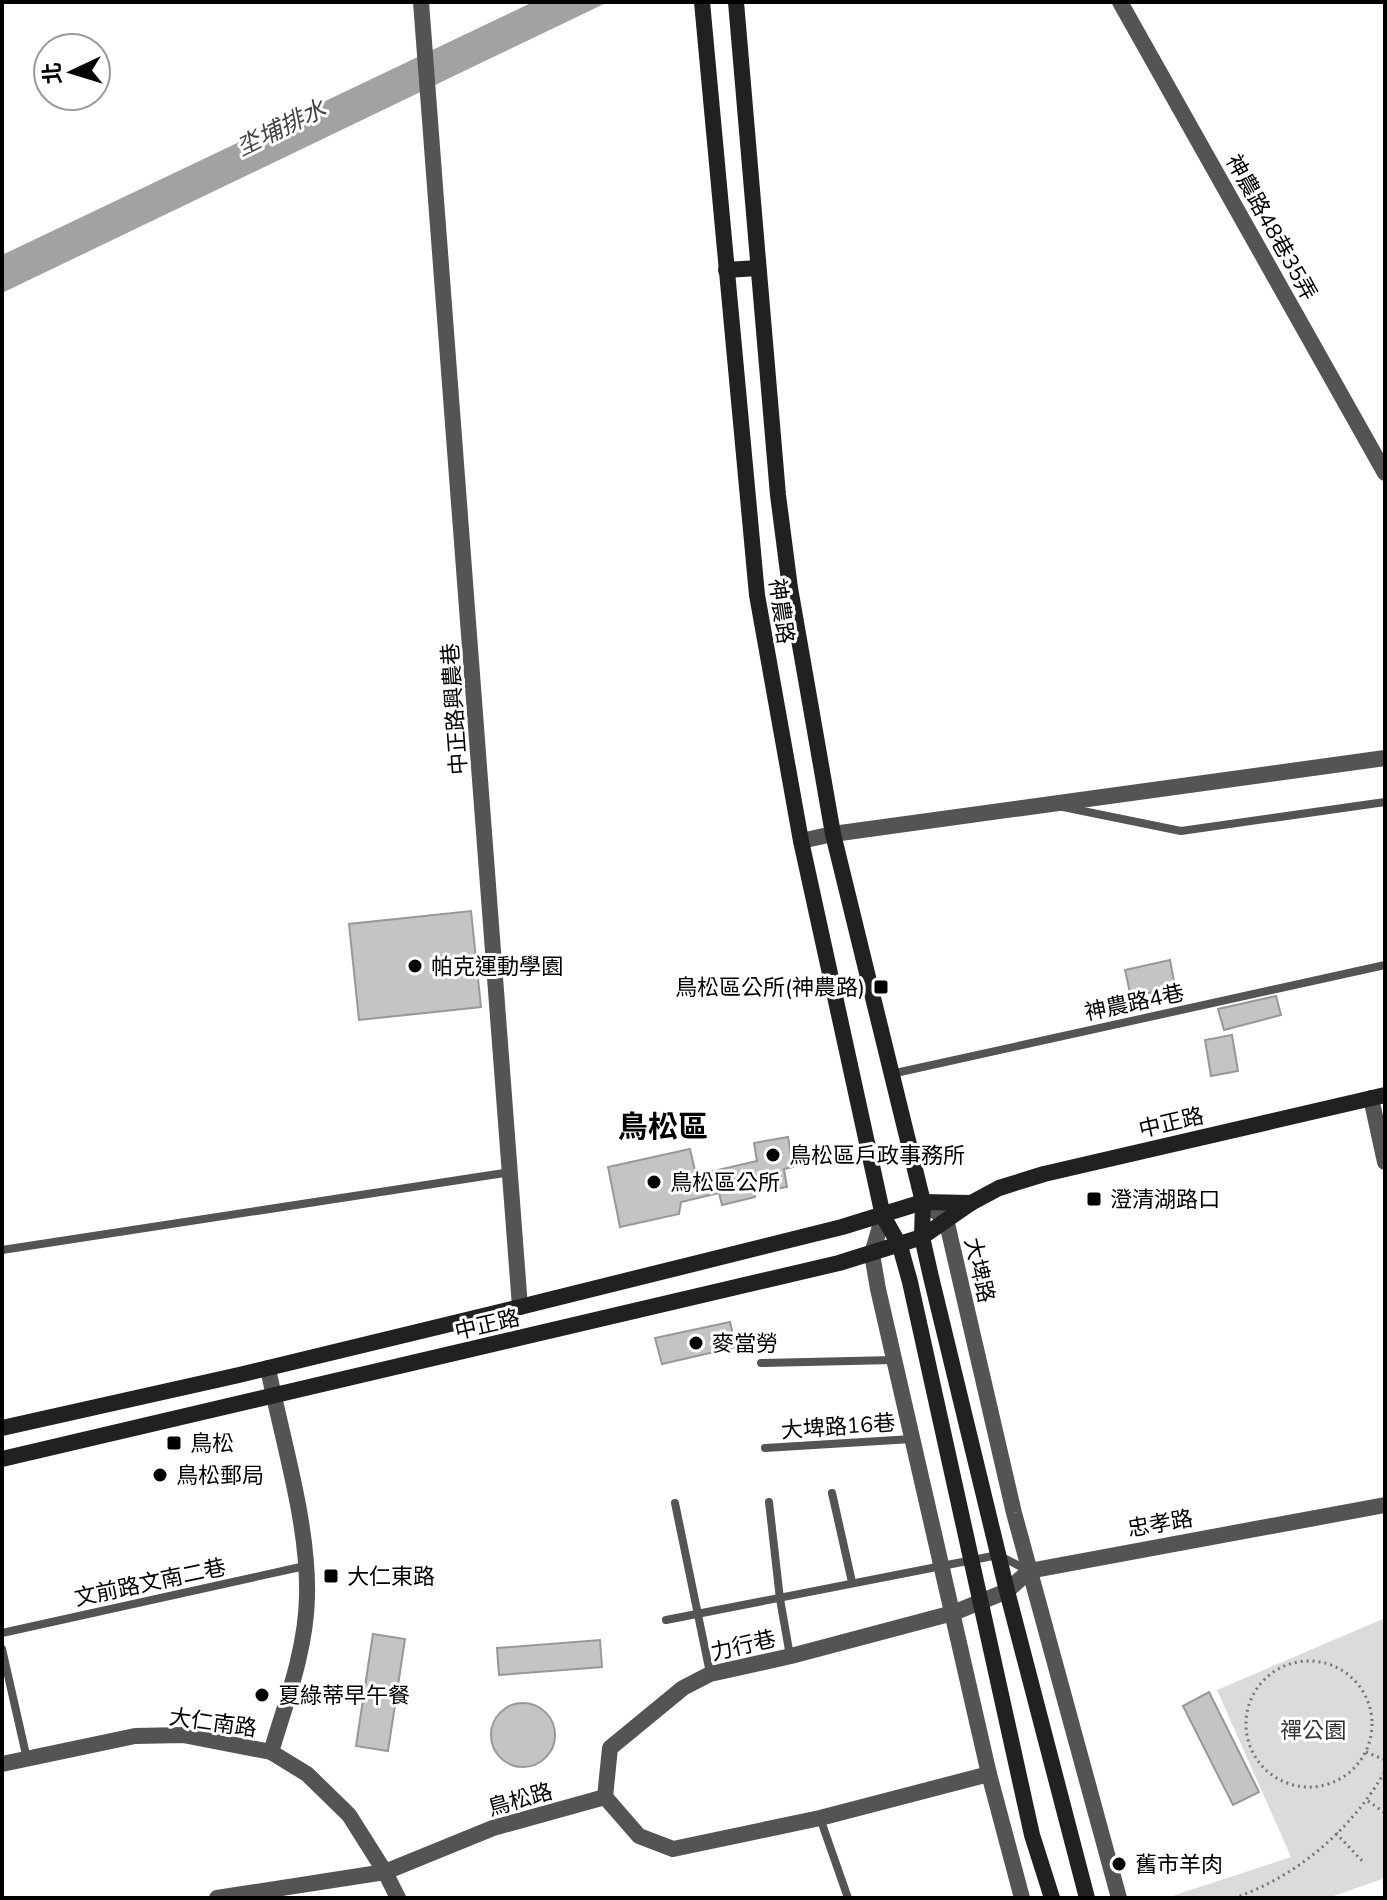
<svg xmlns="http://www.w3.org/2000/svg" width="1387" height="1900" font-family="'Nunito Sans','Noto Sans TC',sans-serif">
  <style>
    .green { fill: #dbdbdb }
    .water { fill: #a2a2a2 }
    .building { fill: #c4c4c4; stroke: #989898; stroke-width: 2 }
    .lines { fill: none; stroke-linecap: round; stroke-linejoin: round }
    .path { stroke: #767676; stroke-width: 3; stroke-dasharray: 2 4; stroke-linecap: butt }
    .lane { stroke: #545454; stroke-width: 8 }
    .street { stroke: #545454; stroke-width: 16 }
    .secondary { stroke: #212121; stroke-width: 16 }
    .poi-dot { fill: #000; stroke: #fff; stroke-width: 3 }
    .labels { text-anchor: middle; stroke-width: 6; stroke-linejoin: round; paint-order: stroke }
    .street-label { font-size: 22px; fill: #000; stroke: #fff }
    .poi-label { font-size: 22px; fill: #000; stroke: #fff; text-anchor: start }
    .park-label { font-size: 22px; fill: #323232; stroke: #fff }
    .water-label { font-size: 24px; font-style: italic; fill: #434343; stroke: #fff }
    .district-label { font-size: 30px; font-weight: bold; fill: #000; stroke: #fff }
  </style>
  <rect width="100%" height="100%" fill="#fff"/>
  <polygon class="green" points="1385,1618 1385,1878 1328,1898 1166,1898 1291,1857 1217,1690"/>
  <polygon class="water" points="533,2 608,2 2,293 2,255"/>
  <g class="building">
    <polygon points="471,911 481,1007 359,1020 349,924"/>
    <polygon points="1170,960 1175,987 1131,997 1125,970"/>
    <polygon points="1276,996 1281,1015 1224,1030 1218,1009"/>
    <polygon points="1232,1035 1238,1071 1211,1076 1205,1040"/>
    <polygon points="788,1137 793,1167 784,1169 787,1187 754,1193 755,1197 722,1205 719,1193 681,1202 679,1214 620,1227 608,1167 690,1149 696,1175 757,1161 754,1143"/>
    <polygon points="730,1322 736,1347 662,1364 655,1338"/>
    <polygon points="373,1634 405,1639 388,1751 356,1746"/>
    <polygon points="600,1640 602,1667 499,1675 497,1648"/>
    <polygon points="1209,1692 1259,1792 1233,1805 1183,1706"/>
    <circle cx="523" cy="1735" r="32"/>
  </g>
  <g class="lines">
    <g class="path">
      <circle cx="1309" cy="1724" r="63"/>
      <polyline points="1366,1752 1385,1760"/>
      <polyline points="1368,1801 1385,1813"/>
      <polyline points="1336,1833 1362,1861"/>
      <path d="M1234,1898C1297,1877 1353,1828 1385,1771"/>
    </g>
    <g class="lane">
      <polyline points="1063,807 1181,831 1385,802"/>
      <polyline points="891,1074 1385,965"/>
      <polyline points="2,1250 511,1172"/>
      <polyline points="761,1363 894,1360"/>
      <polyline points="765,1448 912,1439"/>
      <polyline points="832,1493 852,1582"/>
      <polyline points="769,1502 780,1599 790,1656"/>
      <polyline points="675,1503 710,1673"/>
      <polyline points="666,1620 998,1555 1027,1570"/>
      <polyline points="2,1633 305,1566"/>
      <polyline points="2,1649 27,1759"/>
      <polyline points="820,1818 848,1898"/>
    </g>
    <g class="street">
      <polyline points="421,2 520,1307"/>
      <polyline points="1120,2 1385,473"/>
      <polyline points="801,841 833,834 1385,758"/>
      <polyline points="1371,1098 1385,1162"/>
      <polyline points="923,1202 946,1219 1014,1513 1119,1898"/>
      <polyline points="883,1216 872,1254 878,1289 989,1774 1022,1898"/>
      <path d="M268,1368C282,1440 309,1524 307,1597C306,1650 286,1702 271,1752"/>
      <polyline points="2,1764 135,1736 183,1735 271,1752 307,1774 349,1815 385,1872 398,1898"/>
      <polyline points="605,1797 610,1748 683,1688 710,1674 791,1656 953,1613 1007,1591 1029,1571 1385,1505"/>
      <polyline points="217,1898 385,1872 493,1828 605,1797 639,1836 673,1849 820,1818 989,1774"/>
    </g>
    <g class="secondary">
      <polyline points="702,2 757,595 801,841 883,1216 900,1246 910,1282 1032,1835 1052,1898"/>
      <polyline points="736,2 778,495 790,588 833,834 923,1202 922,1237 931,1277 1007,1591 1087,1898"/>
      <polyline points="726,270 758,268"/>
      <polyline points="2,1428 239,1375 520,1307 842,1227 923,1202 971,1203"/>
      <polyline points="2,1459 839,1263 922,1237 971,1203 999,1188 1044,1174 1385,1095"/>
    </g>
  </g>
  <g class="poi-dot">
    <circle cx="415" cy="966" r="8"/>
    <rect x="873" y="979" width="16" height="16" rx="4"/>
    <circle cx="773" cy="1155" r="8"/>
    <circle cx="654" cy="1182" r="8"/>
    <rect x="1086" y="1191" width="16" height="16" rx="4"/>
    <circle cx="696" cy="1343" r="8"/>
    <rect x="166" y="1435" width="16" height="16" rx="4"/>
    <circle cx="160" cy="1475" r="8"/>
    <rect x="323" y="1568" width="16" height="16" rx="4"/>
    <circle cx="262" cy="1695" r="8"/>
    <circle cx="1119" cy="1864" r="8"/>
  </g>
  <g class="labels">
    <g class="street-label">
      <text transform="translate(1272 227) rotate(61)" y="8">神農路48巷35弄</text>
      <text transform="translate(782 611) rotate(82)" y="8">神農路</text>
      <text transform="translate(454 709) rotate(-94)" y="8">中正路興農巷</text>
      <text transform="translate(1134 1002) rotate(-12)" y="8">神農路4巷</text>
      <text transform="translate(1171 1122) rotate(-13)" y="8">中正路</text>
      <text transform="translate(980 1270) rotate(77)" y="8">大埤路</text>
      <text transform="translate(487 1324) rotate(-13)" y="8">中正路</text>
      <text transform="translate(838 1426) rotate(-4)" y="8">大埤路16巷</text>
      <text transform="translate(1160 1523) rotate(-10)" y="8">忠孝路</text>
      <text transform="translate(150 1582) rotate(-12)" y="8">文前路文南二巷</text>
      <text transform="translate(743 1645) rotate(-13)" y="8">力行巷</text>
      <text transform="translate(213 1722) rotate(8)" y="8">大仁南路</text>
      <text transform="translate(520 1799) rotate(-16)" y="8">鳥松路</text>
    </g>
    <g class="poi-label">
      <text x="431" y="974">帕克運動學園</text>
      <text x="865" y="995" text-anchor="end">鳥松區公所(神農路)</text>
      <text x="789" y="1163">鳥松區戶政事務所</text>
      <text x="670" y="1190">鳥松區公所</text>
      <text x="1110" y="1207">澄清湖路口</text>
      <text x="712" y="1351">麥當勞</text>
      <text x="190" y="1451">鳥松</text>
      <text x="176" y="1483">鳥松郵局</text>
      <text x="347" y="1584">大仁東路</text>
      <text x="278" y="1703">夏綠蒂早午餐</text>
      <text x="1135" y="1872">舊市羊肉</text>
    </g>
    <g class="park-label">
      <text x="1313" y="1738">禪公園</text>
    </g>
    <g class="water-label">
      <text transform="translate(281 128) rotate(-26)" y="8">坔埔排水</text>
    </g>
    <g class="district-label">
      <text x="663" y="1137">鳥松區</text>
    </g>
  </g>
  <rect width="1387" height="1900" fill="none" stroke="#000000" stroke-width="8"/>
  <g transform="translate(72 72) rotate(266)"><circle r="38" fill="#ffffff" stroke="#999999" stroke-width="2"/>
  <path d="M0-6L14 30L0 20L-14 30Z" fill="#000000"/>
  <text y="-12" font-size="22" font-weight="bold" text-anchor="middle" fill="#000000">北</text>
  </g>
</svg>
